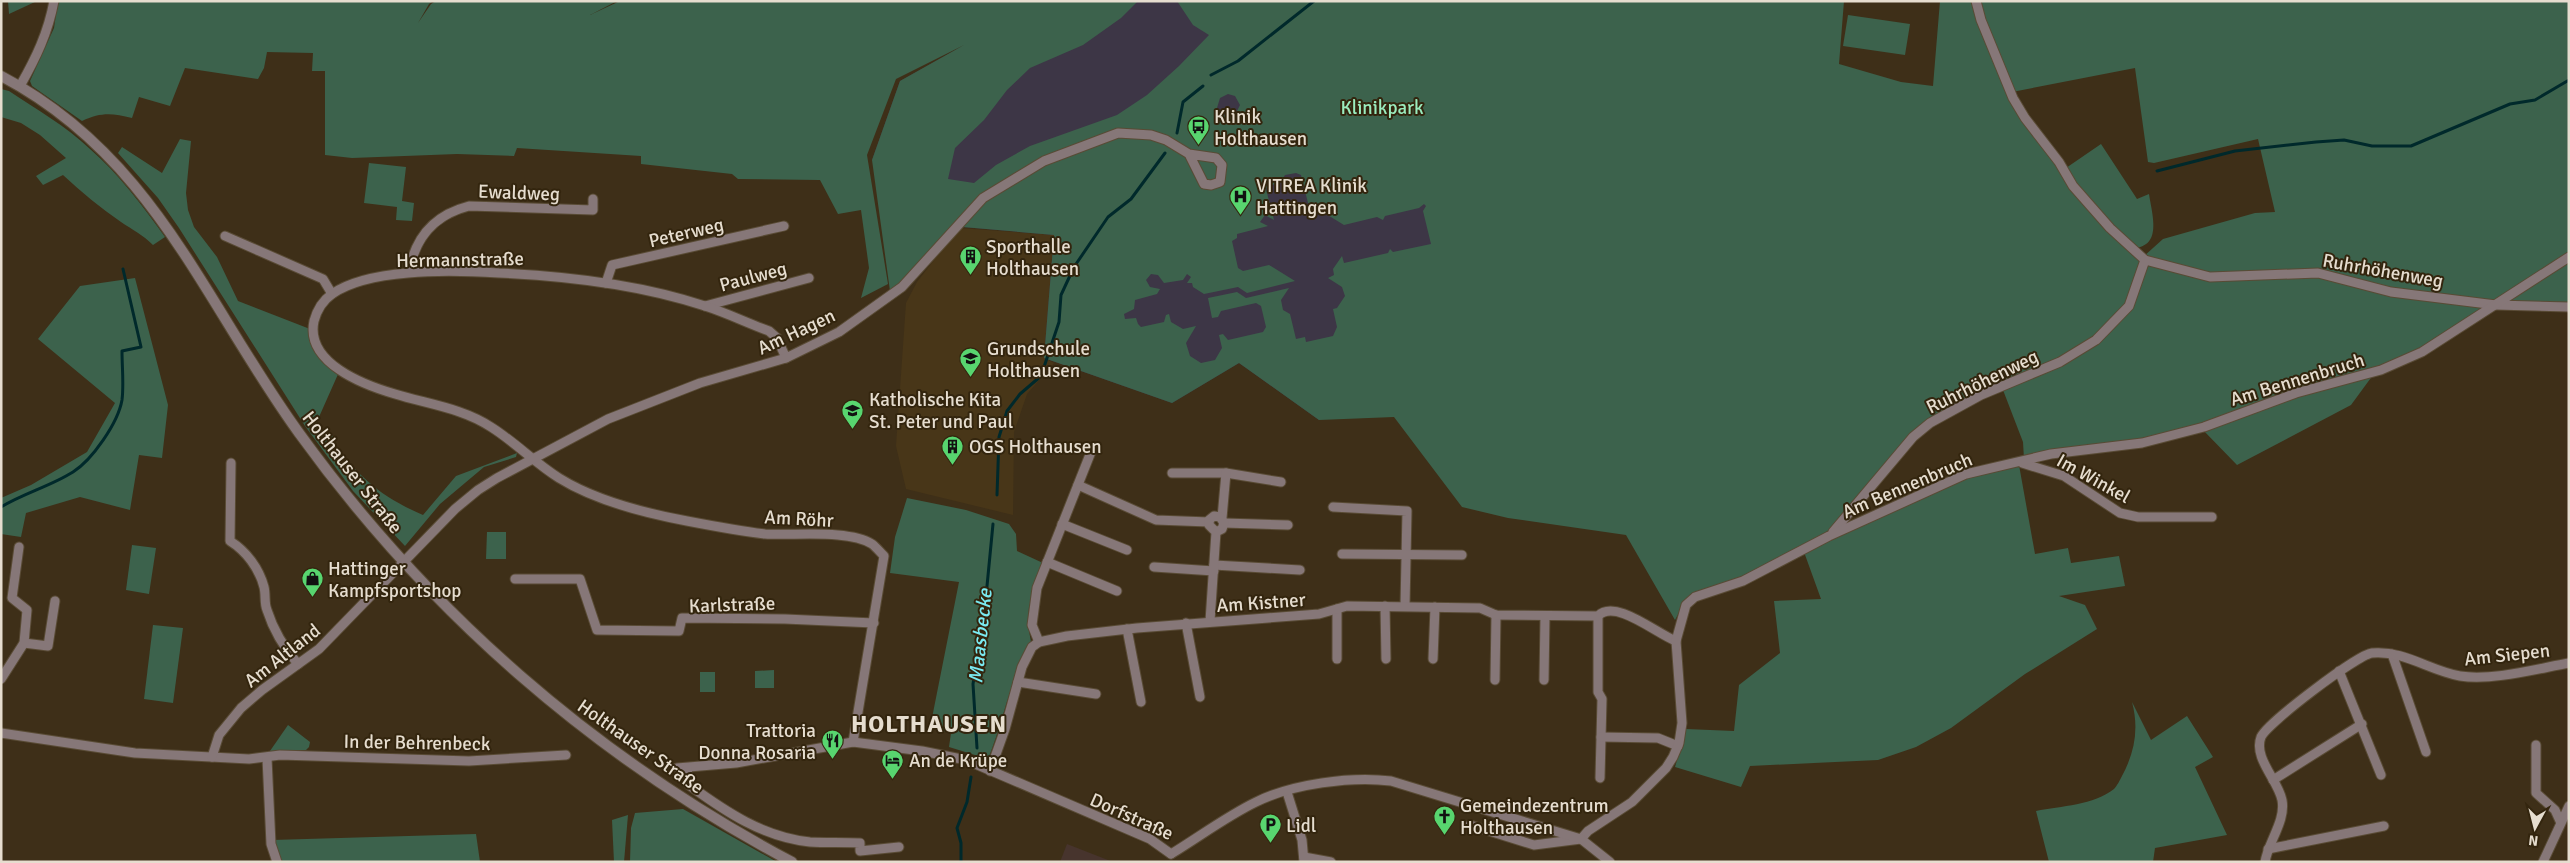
<svg xmlns="http://www.w3.org/2000/svg" width="2570" height="863" font-family="Signika,sans-serif">
  <style>
    .commercial { fill: #47342d }
    .built { fill: #483618 }
    .medical { fill: #3d3646 }
    .green { fill: #3c624c; fill-rule: evenodd }
    .lines { fill: none; stroke-linecap: round; stroke-linejoin: round }
    .stream { stroke: #00292b; stroke-width: 3 }
    .minor-casing { stroke: #594b35; stroke-width: 11 }
    .tertiary-casing { stroke: #594b35; stroke-width: 12 }
    .minor { stroke: #867778; stroke-width: 9 }
    .tertiary { stroke: #867778; stroke-width: 10 }
    .labels { text-anchor: middle; stroke-width: 4; stroke-linejoin: round; paint-order: stroke }
    .park-label { font-size: 19px; fill: #9becbe; stroke: #33250e }
    .poi-label { font-size: 19px; fill: #e6ddcf; stroke: #33250e; text-anchor: start }
    .street-label { font-size: 19px; fill: #e6ddcf; stroke: #33250e }
    .water-label { font-size: 20px; font-style: italic; fill: #7aeaf1; stroke: #33250e }
    .district-label { font-size: 24px; font-weight: bold; letter-spacing: 1px; fill: #e6ddcf; stroke: #33250e }
  </style>
  <rect width="100%" height="100%" fill="#3e2f18"/>
  <polygon class="commercial" points="1067,844 1113,862 1060,862"/>
  <polygon class="built" points="959,228 1055,235 1044,358 1054,363 1027,394 1014,432 1013,515 906,489 896,446 906,303 917,282"/>
  <polygon class="medical" points="1044,1 1517,1 1524,148 1319,420 1239,363 1172,403 1044,358 1054,235 951,226 872,160 900,81"/>
  <g class="green">
    <polygon points="8,1 37,1 9,14"/>
    <path d="M58,1H433L429,4L418,23L431,4L436,1H617L590,15L620,1H1138L1121,18L1083,45L1030,68L1007,90L984,120L955,148L948,179L974,183L996,165L1030,146L1117,115L1147,95L1179,66L1209,35L1193,25L1177,1H1844L1839,64L1901,82L1933,86L1940,1H1974L2011,99L2072,187L2132,252L2156,265L2209,279L2318,276L2347,284L2350,279L2317,270L2209,276L2178,269L2143,257L2163,239L2255,213L2275,212L2258,139L2154,163L2148,162L2135,68L2012,92L1977,1H2569V255L2421,351L2372,371L2373,375L2351,405L2237,465L2203,430L2024,459L2023,442L2003,390L1951,412L1909,435L1828,531L1741,579L1692,596L1684,603L1675,620L1626,535L1508,518L1462,507L1394,417L1319,420L1239,363L1172,403L1044,358L1054,235L951,226L913,275L890,291L872,160L900,81L964,45L896,79L867,155L888,284L861,298L869,268L861,210L838,214L820,180L738,179L732,174L641,164V156L517,148L514,156L457,154L352,158L325,155V71H312L313,53L267,52L264,68L258,79L185,68L170,106L139,97L132,118C112,113 101,112 82,121L32,86L30,81L54,28ZM1228,94L1235,96L1240,105L1235,115L1228,117L1219,113L1217,108L1220,98ZM1296,173L1301,175L1308,203L1344,225L1377,217L1383,220L1385,216L1419,208L1424,204L1426,206L1423,211L1431,244L1393,252L1390,249L1388,253L1344,263L1342,256L1333,269L1334,275L1328,278L1342,287L1345,296L1337,308L1333,309L1337,327L1333,336L1306,342L1305,337L1296,339L1290,314L1283,310L1281,300L1289,288L1246,298L1237,292L1208,298L1212,318L1218,317L1221,311L1256,303L1261,306L1266,327L1263,332L1228,340L1223,334L1219,335L1222,348L1215,360L1201,363L1190,356L1186,343L1196,326L1183,329L1171,322L1169,314L1166,315L1164,322L1141,327L1138,324L1136,318L1125,319L1124,314L1134,309L1135,300L1157,294L1160,289L1150,287L1146,280L1151,274L1158,275L1164,283L1183,280L1187,274L1191,277L1187,283H1192L1193,287L1204,294L1238,287L1247,293L1295,281L1269,265L1243,271L1238,268L1232,241L1237,238V234L1268,226L1260,222L1265,215L1274,220L1266,189L1268,186L1280,183L1285,175Z"/>
    <polygon points="1848,15 1910,24 1905,55 1843,46"/>
    <path d="M1,89L9,91C36,109 66,126 90,149C119,174 142,205 165,237L153,245C143,235 133,230 121,222C101,208 81,192 63,175L43,185L36,176L66,158L40,135L21,123L1,117Z"/>
    <path d="M180,139L191,141L186,193L188,210L194,227L217,257L238,301L310,329L339,372L315,426L333,436L331,441C360,477 379,496 423,515L456,476L517,453L516,457L484,467L440,504L405,546L353,491L305,426L179,228L158,198L118,153L122,147L162,173Z"/>
    <path d="M2101,144L2137,199L2149,194C2152,214 2163,247 2133,248L2075,183L2066,168Z"/>
    <polygon points="369,163 406,167 402,201 414,203 412,221 396,220 397,207 364,203"/>
    <polygon points="2569,259 2569,305 2504,303"/>
    <polygon points="135,278 168,405 162,458 139,455 130,510 80,497 26,513 21,537 1,534 1,498 31,485 87,452 115,403 38,339 80,286"/>
    <polygon points="2019,465 2035,554 2068,548 2071,563 2119,556 2125,586 2059,596 2085,605 2097,629 2025,674 1951,728 1916,747 1878,760 1750,766 1741,787 1675,767 1686,729 1734,731 1739,685 1780,653 1774,601 1821,599 1804,552 1967,477"/>
    <path d="M907,498L966,510L1009,524L1016,534L1017,551L1043,563L1029,607L1028,625L1031,642C1010,678 1004,720 988,759L949,747L951,733L930,728L959,582L890,573L895,537Z"/>
    <polygon points="487,532 506,532 506,559 486,559"/>
    <polygon points="132,545 156,548 149,594 126,590"/>
    <polygon points="153,625 183,628 173,703 144,699"/>
    <polygon points="774,670 774,688 755,688 755,671"/>
    <rect x="700" y="672" width="15" height="20"/>
    <path d="M2132,702L2151,740L2187,716L2213,757L2195,767L2227,835L2155,848L2153,862H2049L2036,811C2061,806 2094,805 2114,789C2117,786 2120,780 2122,776C2135,752 2139,728 2132,702Z"/>
    <polygon points="288,725 310,742 309,747 306,750 270,751"/>
    <polygon points="683,809 777,862 630,862 631,828 635,813"/>
    <polygon points="628,815 624,862 614,862 612,820"/>
    <polygon points="476,834 480,862 279,862 272,840"/>
  </g>
  <g class="lines">
    <g class="stream">
      <polyline points="1211,75 1238,61 1314,1"/>
      <polyline points="1177,133 1183,102 1203,86"/>
      <polyline points="2157,171 2235,151 2316,142 2344,140 2372,146 2411,146 2510,104 2535,100 2569,80"/>
      <polyline points="997,495 999,437 1007,411 1020,394 1041,376 1059,322 1061,295 1074,267 1108,217 1131,199 1165,153"/>
      <path d="M1,507C24,493 51,486 73,472C92,460 118,423 122,400C124,384 122,368 122,351L141,347L123,269"/>
      <polyline points="977,748 973,684 984,617 993,524"/>
      <polyline points="961,862 961,843 957,828 967,802 971,777"/>
    </g>
    <defs>
      <g id="minor">
        <polyline points="1976,1 1981,20 2013,98 2025,118 2059,162 2073,186 2110,228 2145,260 2210,277 2318,273 2391,292 2496,305 2569,307"/>
        <path d="M20,86C36,58 48,33 54,1"/>
        <polyline points="225,236 323,279 332,294"/>
        <path d="M409,272C415,237 434,215 469,206L593,210V199"/>
        <polyline points="606,283 612,265 784,226"/>
        <polyline points="705,306 809,278"/>
        <path d="M786,358L777,338L769,331C747,323 727,313 705,306C639,284 568,276 499,273C469,271 438,270 408,273C384,275 352,280 332,294C322,301 317,310 314,321C305,363 364,385 395,394C427,404 462,408 491,427C515,442 535,463 559,478C596,501 644,513 687,521C713,526 739,531 765,534C793,536 849,529 872,544C876,547 880,552 884,556L853,742"/>
        <path d="M231,463L230,541C246,551 259,568 264,587C266,595 264,603 267,610C273,629 285,649 298,664"/>
        <polyline points="2022,463 2064,476 2120,513 2138,517 2212,517"/>
        <polyline points="1172,473 1226,473 1281,482"/>
        <polyline points="1078,485 1156,520 1209,522"/>
        <polyline points="1333,507 1407,511 1405,606"/>
        <polyline points="1222,518 1226,473"/>
        <polyline points="1224,523 1288,525"/>
        <polyline points="1062,524 1127,550"/>
        <polyline points="1833,532 1913,437 1930,423 1981,395 2060,362 2096,340 2129,306 2145,260"/>
        <polyline points="1342,554 1462,555"/>
        <polyline points="1047,562 1117,591"/>
        <polyline points="1214,565 1300,570"/>
        <polyline points="1154,567 1214,571"/>
        <polyline points="515,579 580,579 597,630 679,631 682,618 785,619 874,623"/>
        <polyline points="1385,606 1386,659"/>
        <polyline points="1598,616 1598,692 1602,699 1600,778"/>
        <polyline points="1210,621 1216,532 1222,529 1224,523 1220,517 1214,516 1209,520 1209,525 1216,532"/>
        <polyline points="1186,623 1200,697"/>
        <polyline points="1127,629 1141,702"/>
        <polyline points="1039,642 1032,625 1037,588 1091,452"/>
        <polyline points="24,643 48,646 55,601"/>
        <polyline points="2392,654 2426,752"/>
        <polyline points="1337,659 1337,609"/>
        <polyline points="1433,659 1435,607"/>
        <polyline points="2339,671 2381,775"/>
        <polyline points="1,679 24,643 27,610 12,598 19,547"/>
        <polyline points="1495,680 1496,615"/>
        <polyline points="1544,680 1545,616"/>
        <polyline points="1018,682 1096,694"/>
        <polyline points="1,733 135,753 249,759 280,755 469,761 566,755"/>
        <polyline points="1601,737 1658,738 1678,746"/>
        <polyline points="2536,745 2536,793 2555,810 2560,821"/>
        <polyline points="212,757 219,735 241,708 262,690 319,649 455,509 478,490 497,478 608,419 700,383 786,358 839,332 902,287 983,198 1044,161 1118,133 1151,135 1166,140 1189,154 1216,158 1222,165 1220,182 1211,185 1204,184 1189,154"/>
        <polyline points="267,758 271,844 277,862"/>
        <polyline points="677,768 736,763 853,742 922,751 966,760 1150,839 1171,854"/>
        <path d="M687,768L689,785C726,812 763,837 810,842C826,843 843,842 860,843V851L899,847"/>
        <path d="M990,771L1005,729L1022,667L1032,647L1039,642L1067,636L1137,628L1319,614L1347,606L1480,608L1496,615L1598,616C1615,598 1657,634 1676,641"/>
        <polyline points="2273,780 2362,724"/>
        <polyline points="1287,792 1302,840 1304,862"/>
        <polyline points="1470,825 1534,845 1581,839 1588,831 1632,802 1666,768 1673,757 1679,743 1682,723 1676,641 1686,605 1695,597 1743,581 1829,536 1966,474 2051,454 2142,443 2204,427 2296,393 2381,370 2422,352 2569,257"/>
        <polyline points="2268,849 2384,826"/>
        <path d="M1171,854C1199,837 1227,816 1256,802C1292,784 1351,776 1391,781L1581,839L1610,862"/>
        <polyline points="1304,857 1331,862"/>
        <path d="M2265,862C2268,842 2286,821 2282,800C2278,780 2253,758 2261,737C2267,723 2357,655 2372,653C2404,650 2430,671 2460,676C2492,681 2536,669 2569,663"/>
        <polyline points="2543,862 2569,806"/>
      </g>
      <path id="tertiary" d="M1,76C154,156 204,302 299,433C429,613 596,758 792,862"/>
    </defs>
    <use href="#minor" class="minor-casing"/>
    <use href="#tertiary" class="tertiary-casing"/>
    <use href="#minor" class="minor"/>
    <use href="#tertiary" class="tertiary"/>
  </g>
  <defs>
    <symbol id="bus-pin" viewBox="-11 -11 22 30"><path d="M0 17L-7.5 6A9.5 9.5 0 1 1 7.5 6Z" fill="#58d56f" stroke="#33250e"/><path d="M-5-6H5V4H4V6H2V4H-2V6H-4V4H-5ZM-3.5-4V0h7V-4ZM-3.5 1.2v1.5H-2V1.2ZM2 1.2v1.5H3.5V1.2Z" fill="#111"/></symbol>
    <symbol id="hospital-pin" viewBox="-11 -11 22 30"><path d="M0 17L-7.5 6A9.5 9.5 0 1 1 7.5 6Z" fill="#58d56f" stroke="#33250e"/><path d="M-5-5h3v3.5h4V-5h3V5h-3V1.5h-4V5h-3Z" fill="#111"/></symbol>
    <symbol id="building-pin" viewBox="-11 -11 22 30"><path d="M0 17L-7.5 6A9.5 9.5 0 1 1 7.5 6Z" fill="#58d56f" stroke="#33250e"/><path d="M-4-6H4V6H1V3H-1V6H-4ZM-2.5-4.3h1.7v1.8h-1.7ZM.8-4.3h1.7v1.8H.8ZM-2.5-1h1.7V.8h-1.7ZM.8-1h1.7V.8H.8Z" fill="#111"/></symbol>
    <symbol id="school-pin" viewBox="-11 -11 22 30"><path d="M0 17L-7.5 6A9.5 9.5 0 1 1 7.5 6Z" fill="#58d56f" stroke="#33250e"/><path d="M0-5L7-2L0 1L-7-2ZM-4 1L0 2.5L4 1V4Q0 6-4 4Z" fill="#111"/></symbol>
    <symbol id="shop-pin" viewBox="-11 -11 22 30"><path d="M0 17L-7.5 6A9.5 9.5 0 1 1 7.5 6Z" fill="#58d56f" stroke="#33250e"/><path d="M-5-2.5h2.3a2.7 3.5 0 0 1 5.4 0H5L5.5 6h-11ZM-1.5-2.5h3a1.5 2.3 0 0 0-3 0Z" fill="#111"/></symbol>
    <symbol id="restaurant-pin" viewBox="-11 -11 22 30"><path d="M0 17L-7.5 6A9.5 9.5 0 1 1 7.5 6Z" fill="#58d56f" stroke="#33250e"/><path d="M-5-6h1v4h1v-4h1v4h1v-4h1v5L-1.5 .5V6h-2V.5L-5-1ZM5-6V6H3V1.5H1.5Q1.5-4 5-6Z" fill="#111"/></symbol>
    <symbol id="hotel-pin" viewBox="-11 -11 22 30"><path d="M0 17L-7.5 6A9.5 9.5 0 1 1 7.5 6Z" fill="#58d56f" stroke="#33250e"/><path d="M-6-4.5h1.5V1H6V5H4.5V3h-9V5H-6ZM-4 0a1.8 1.8 0 1 1 3.6 0ZM.5 0V-2.5h3Q6-2.5 6 0Z" fill="#111"/></symbol>
    <symbol id="church-pin" viewBox="-11 -11 22 30"><path d="M0 17L-7.5 6A9.5 9.5 0 1 1 7.5 6Z" fill="#58d56f" stroke="#33250e"/><path d="M-1.2-6h2.4v3.5h3.3v2.4h-3.3V6h-2.4V-.1h-3.3v-2.4h3.3Z" fill="#111"/></symbol>
    <symbol id="parking-pin" viewBox="-11 -11 22 30"><path d="M0 17L-7.5 6A9.5 9.5 0 1 1 7.5 6Z" fill="#58d56f" stroke="#33250e"/><path d="M-3.5-5.5H1a3.5 3.5 0 0 1 0 7H-1V5.5H-3.5ZM-1-3.4V-.6H.8a1.4 1.4 0 0 0 0-2.8Z" fill="#111"/></symbol>
  </defs>
  <g fill-rule="evenodd">
    <use href="#bus-pin" x="1186" y="114" width="25" height="34"/>
    <use href="#hospital-pin" x="1228" y="184" width="25" height="34"/>
    <use href="#building-pin" x="958" y="244" width="25" height="34"/>
    <use href="#school-pin" x="958" y="346" width="25" height="34"/>
    <use href="#school-pin" x="840" y="398" width="25" height="34"/>
    <use href="#building-pin" x="940" y="434" width="25" height="34"/>
    <use href="#shop-pin" x="300" y="566" width="25" height="34"/>
    <use href="#restaurant-pin" x="820" y="728" width="25" height="34"/>
    <use href="#hotel-pin" x="880" y="748" width="25" height="34"/>
    <use href="#church-pin" x="1432" y="804" width="25" height="34"/>
    <use href="#parking-pin" x="1258" y="812" width="25" height="34"/>
  </g>
  <g class="labels">
    <g class="park-label">
      <text x="1382" y="114">Klinikpark</text>
    </g>
    <g class="poi-label">
      <text x="1214" y="123">Klinik<tspan x="1214" dy="22">Holthausen</tspan></text>
      <text x="1256" y="192">VITREA Klinik<tspan x="1256" dy="22">Hattingen</tspan></text>
      <text x="986" y="253">Sporthalle<tspan x="986" dy="22">Holthausen</tspan></text>
      <text x="987" y="355">Grundschule<tspan x="987" dy="22">Holthausen</tspan></text>
      <text x="869" y="406">Katholische Kita<tspan x="869" dy="22">St. Peter und Paul</tspan></text>
      <text x="969" y="453">OGS Holthausen</text>
      <text x="328" y="575">Hattinger<tspan x="328" dy="22">Kampfsportshop</tspan></text>
      <text x="816" y="737" text-anchor="end">Trattoria<tspan x="816" dy="22">Donna Rosaria</tspan></text>
      <text x="909" y="767">An de Krüpe</text>
      <text x="1460" y="812">Gemeindezentrum<tspan x="1460" dy="22">Holthausen</tspan></text>
      <text x="1286" y="832">Lidl</text>
    </g>
    <g class="street-label">
      <text transform="translate(519 192) rotate(2)" y="7">Ewaldweg</text>
      <text transform="translate(686 232) rotate(-13)" y="7">Peterweg</text>
      <text transform="translate(460 259) rotate(-1)" y="7">Hermannstraße</text>
      <text transform="translate(2383 270) rotate(10)" y="7">Ruhrhöhenweg</text>
      <text transform="translate(753 276) rotate(-15)" y="7">Paulweg</text>
      <text transform="translate(796 331) rotate(-25)" y="7">Am Hagen</text>
      <text transform="translate(2297 379) rotate(-17)" y="7">Am Bennenbruch</text>
      <text transform="translate(1982 381) rotate(-26)" y="7">Ruhrhöhenweg</text>
      <text transform="translate(353 472) rotate(52)" y="7">Holthauser Straße</text>
      <text transform="translate(2094 478) rotate(29)" y="7">Im Winkel</text>
      <text transform="translate(1907 485) rotate(-23)" y="7">Am Bennenbruch</text>
      <text transform="translate(799 518) rotate(3)" y="7">Am Röhr</text>
      <text transform="translate(1261 602) rotate(-4)" y="7">Am Kistner</text>
      <text transform="translate(732 604) rotate(-2)" y="7">Karlstraße</text>
      <text transform="translate(2507 654) rotate(-6)" y="7">Am Siepen</text>
      <text transform="translate(282 655) rotate(-38)" y="7">Am Altland</text>
      <text transform="translate(417 742) rotate(1)" y="7">In der Behrenbeck</text>
      <text transform="translate(641 746) rotate(35)" y="7">Holthauser Straße</text>
      <text transform="translate(1132 816) rotate(24)" y="7">Dorfstraße</text>
    </g>
    <g class="water-label">
      <text transform="translate(980 636) rotate(-84)" y="7">Maasbecke</text>
    </g>
    <g class="district-label">
      <text x="929" y="732">HOLTHAUSEN</text>
    </g>
  </g>
  <rect width="2570" height="863" fill="none" stroke="#e6ddcf" stroke-width="5"/>
  <g transform="translate(2535 828) rotate(187)" stroke="#33250e" stroke-width="4" paint-order="stroke">
  <path d="M0-4L9 19L0 12L-9 19Z" fill="#e6ddcf"/>
  <text y="-8" font-size="14" font-weight="bold" text-anchor="middle" fill="#e6ddcf">N</text>
  </g>
</svg>
